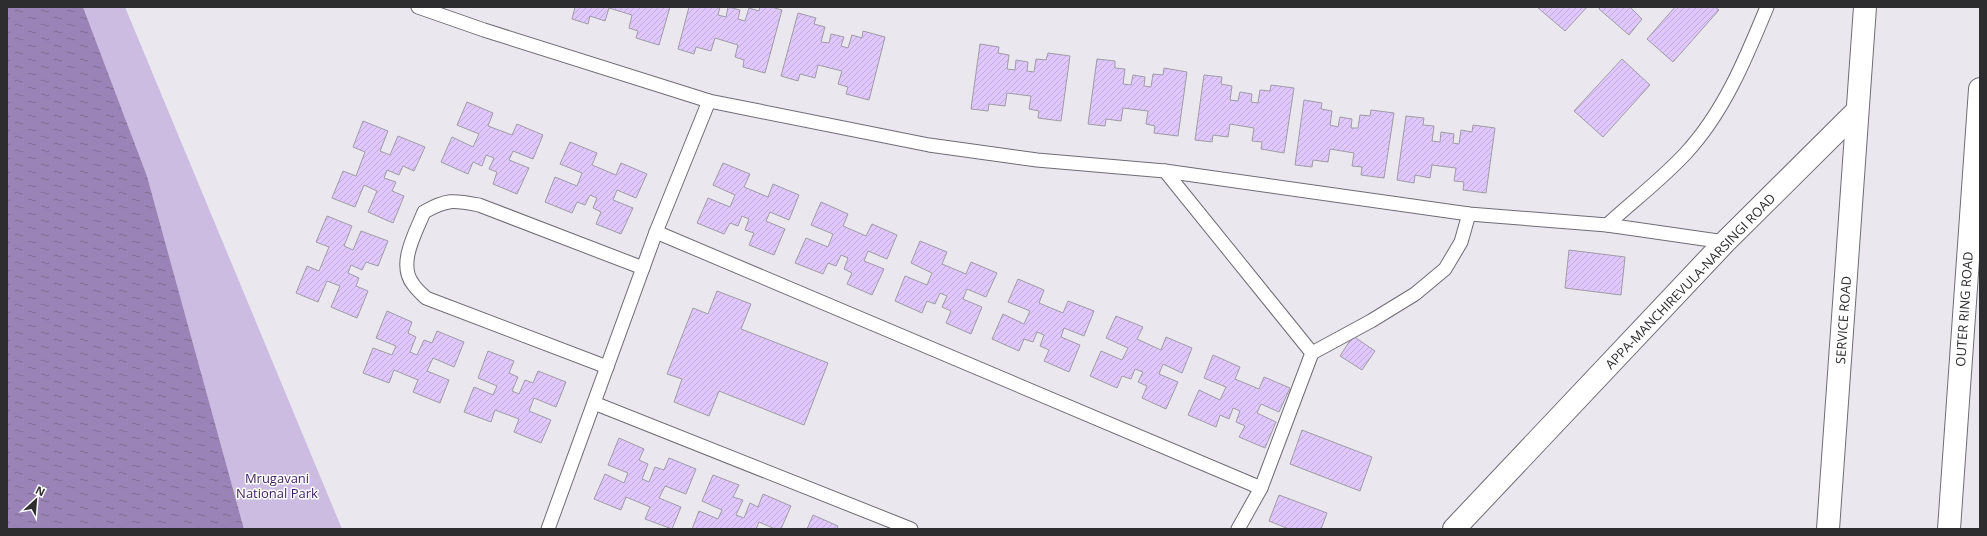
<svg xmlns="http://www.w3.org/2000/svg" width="1987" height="536" font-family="'Open Sans',sans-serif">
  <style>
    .green { fill: #ccbce2 }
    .water { fill: url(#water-ripples) }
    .building { fill: url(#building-hatch); stroke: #9f9ca3 }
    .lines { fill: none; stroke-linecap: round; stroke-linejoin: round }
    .service-casing { stroke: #6f6c73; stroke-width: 15 }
    .minor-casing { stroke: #6f6c73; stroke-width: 24 }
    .secondary-casing { stroke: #6f6c73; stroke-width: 24 }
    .motorway-casing { stroke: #6f6c73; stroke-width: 24 }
    .service { stroke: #fff; stroke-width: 13 }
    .minor { stroke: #fff; stroke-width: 22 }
    .secondary { stroke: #fff; stroke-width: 22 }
    .motorway { stroke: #fff; stroke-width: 22 }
    .labels { text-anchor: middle; stroke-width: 3; stroke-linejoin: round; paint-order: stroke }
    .street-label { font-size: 13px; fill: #2d2c2e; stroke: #fff }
    .park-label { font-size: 13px; fill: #422261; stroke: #fff }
  </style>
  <defs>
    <pattern id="water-ripples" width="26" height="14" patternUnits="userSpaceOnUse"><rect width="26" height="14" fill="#9a84b7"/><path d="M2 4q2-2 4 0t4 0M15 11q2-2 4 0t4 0" fill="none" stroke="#7e6c95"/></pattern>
    <pattern id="building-hatch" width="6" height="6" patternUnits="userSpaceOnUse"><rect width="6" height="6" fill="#e0c8ff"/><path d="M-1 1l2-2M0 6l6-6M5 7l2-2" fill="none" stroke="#c0acdb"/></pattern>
  </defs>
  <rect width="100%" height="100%" fill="#eae7ef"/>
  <polygon class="green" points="83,7 125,7 342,529 244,529 147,176"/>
  <polygon class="water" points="7,7 83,7 147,176 244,529 7,529"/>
  <g class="building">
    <polygon points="575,7 670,7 659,45 636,38 638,31 629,28 632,15 609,8 605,21 590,16 588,24 572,19"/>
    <polygon points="689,7 720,7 718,15 726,17 728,7 740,10 738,19 745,21 749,8 759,11 760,7 771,7 782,10 765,73 743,67 744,60 735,57 738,45 715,38 711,51 696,47 694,54 678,49"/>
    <polygon points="1537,7 1587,7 1565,31"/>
    <polygon points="1600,7 1630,7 1642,19 1629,35 1599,9"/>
    <polygon points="1675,7 1715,7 1719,10 1673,62 1647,39"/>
    <polygon points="798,13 816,18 814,24 825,27 821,42 829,43 831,34 844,37 841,46 848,48 852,35 862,38 863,31 885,37 869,100 846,94 848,87 838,84 842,71 818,65 815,78 800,74 798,81 781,76"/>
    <polygon points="980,44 999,47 998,53 1009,55 1007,69 1015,70 1016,60 1028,62 1027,71 1034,72 1036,59 1046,60 1048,53 1070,56 1061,121 1038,118 1039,111 1029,109 1031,96 1007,93 1005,106 989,104 988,111 971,109"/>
    <polygon points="1097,59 1115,61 1115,68 1125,69 1123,84 1131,85 1133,75 1145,77 1144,86 1151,87 1153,74 1163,75 1164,68 1187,72 1178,136 1154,133 1155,126 1146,124 1148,111 1123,108 1121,121 1106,119 1105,126 1088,124"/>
    <polygon points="1622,59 1650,85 1603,137 1574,111"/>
    <polygon points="1204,75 1222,77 1221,84 1232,86 1230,100 1238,101 1240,92 1252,94 1251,102 1258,103 1260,90 1270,91 1271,85 1294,88 1284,153 1261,149 1262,142 1252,141 1254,128 1230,124 1228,137 1213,135 1212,142 1195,140"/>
    <polygon points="1304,100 1322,103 1321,109 1332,111 1330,125 1338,127 1340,117 1352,119 1351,128 1358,128 1360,115 1370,116 1371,110 1394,113 1384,178 1361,175 1362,167 1352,166 1354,153 1330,149 1328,162 1313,160 1312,167 1295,165"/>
    <polygon points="467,102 493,113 488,126 512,135 517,124 543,135 533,159 513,151 509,160 529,168 517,194 493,184 497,172 489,169 494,158 486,155 482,166 473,162 468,174 441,162 452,137 473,147 479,134 457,125"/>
    <polygon points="1406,116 1424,118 1423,125 1434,126 1432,141 1440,142 1441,132 1454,134 1453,143 1459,144 1461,130 1472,132 1473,125 1495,128 1486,193 1463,190 1464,182 1454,181 1456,168 1432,165 1430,178 1415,175 1414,183 1397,180"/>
    <polygon points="363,121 388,131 380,151 390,155 398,136 425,147 414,171 403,166 399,175 387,170 384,178 396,182 392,191 404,196 393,223 368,212 377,191 364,185 355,207 332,198 343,171 356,176 365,152 353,147"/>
    <polygon points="570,142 597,153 592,165 616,175 621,163 647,174 636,198 617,190 613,200 633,208 621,234 596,224 601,212 593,208 597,198 590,195 585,205 577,202 572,213 545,202 555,177 577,186 582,173 560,164"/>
    <polygon points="723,163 750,174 744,187 768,197 773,184 799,195 789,220 770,212 766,221 785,229 774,255 749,245 754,233 745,230 749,219 742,216 738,226 730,223 724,234 697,223 708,198 730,207 735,195 713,185"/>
    <polygon points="821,202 848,214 843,226 866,236 872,224 897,235 887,259 868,251 864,261 884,269 872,295 847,284 852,273 844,269 848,258 841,255 836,266 828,263 823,274 795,263 806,238 828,247 833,234 811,225"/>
    <polygon points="327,216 352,226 344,246 353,250 361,231 388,241 378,266 366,262 362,270 351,265 348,273 359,278 356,286 368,291 357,318 331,307 340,286 327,281 318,302 296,293 307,266 319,271 329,247 316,242"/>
    <polygon points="920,241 947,252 942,264 966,274 971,262 997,273 986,297 967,289 963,299 982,307 971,334 946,323 951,311 942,307 947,296 940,293 935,304 927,301 922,313 895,301 905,276 927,285 932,273 911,263"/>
    <polygon points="1569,250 1625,257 1621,295 1565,288"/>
    <polygon points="1018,279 1044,290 1039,303 1063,313 1068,301 1094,311 1084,336 1064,328 1061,337 1080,345 1069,372 1044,361 1049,350 1040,346 1044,335 1037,332 1033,342 1024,339 1019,351 992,339 1003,314 1024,324 1030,311 1008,302"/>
    <polygon points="717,291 751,304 741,329 828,363 804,425 719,391 709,416 674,402 682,379 667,374 693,308 708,314"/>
    <polygon points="387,311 412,322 408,333 416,337 410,352 417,355 424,340 432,343 437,331 464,342 454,367 433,358 427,371 449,380 440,403 413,392 418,380 394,370 389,383 363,373 373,348 392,355 396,346 376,338"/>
    <polygon points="1116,316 1143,327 1137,339 1161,350 1166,337 1192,348 1182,373 1163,364 1159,374 1178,382 1166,409 1142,398 1147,386 1138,382 1143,372 1135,369 1131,379 1122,376 1117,388 1090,376 1101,351 1122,360 1128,348 1106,338"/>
    <polygon points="1353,336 1375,351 1362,370 1340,356"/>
    <polygon points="488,351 514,361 509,373 518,377 512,391 519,394 525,380 533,383 538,371 566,382 556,407 534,398 529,411 551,420 541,443 514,432 519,419 495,410 491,422 464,412 474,387 493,395 497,386 478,378"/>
    <polygon points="1213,355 1240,367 1235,379 1259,389 1264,377 1290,388 1279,412 1261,404 1257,413 1276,422 1265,448 1239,437 1245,426 1236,422 1240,411 1233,408 1229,419 1220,415 1216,427 1188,415 1199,390 1220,400 1226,387 1204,378"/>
    <polygon points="1302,430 1372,457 1360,491 1290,464"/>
    <polygon points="619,438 644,449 639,460 648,464 642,479 649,482 655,467 664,470 669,458 696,469 686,494 665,486 659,498 681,507 672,529 645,519 650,507 626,497 621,510 594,499 605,474 624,483 628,473 608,465"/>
    <polygon points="713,475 739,485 733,497 743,500 736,515 744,518 750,503 758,507 763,494 791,506 781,529 775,529 759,522 756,529 692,529 699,511 718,519 722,510 702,501"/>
    <polygon points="1279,495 1327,513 1321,529 1289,529 1269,521"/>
    <polygon points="813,515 838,526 837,529 807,529"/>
  </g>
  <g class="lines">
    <defs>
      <g id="service">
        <polyline points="418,7 484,30 709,101 929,145 1037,160 1165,171 1469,214 1607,225 1725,242"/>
        <polyline points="1165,171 1312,353"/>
        <path d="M1607,225C1633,201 1662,179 1686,153C1724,112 1746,58 1767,7"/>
        <polyline points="656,232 1261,488"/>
        <path d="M607,367L426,298C422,294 416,289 413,284C397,264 416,232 424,212C447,199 453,200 479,205L643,268"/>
        <polyline points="594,403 911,529"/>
        <polyline points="548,529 656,232 709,101"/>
        <polyline points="1238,529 1261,488 1312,353 1371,321 1415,294 1445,269 1461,242 1469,214"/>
      </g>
      <polyline id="minor" points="1454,529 1725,242 1857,111"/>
      <polyline id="secondary" points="1828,529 1865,7"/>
      <polyline id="motorway" points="1949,529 1980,89"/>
    </defs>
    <use href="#service" class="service-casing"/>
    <use href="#minor" class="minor-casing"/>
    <use href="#secondary" class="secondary-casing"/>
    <use href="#motorway" class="motorway-casing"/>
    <use href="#service" class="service"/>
    <use href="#minor" class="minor"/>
    <use href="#secondary" class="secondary"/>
    <use href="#motorway" class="motorway"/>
  </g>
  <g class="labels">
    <g class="street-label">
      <text transform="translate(1690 281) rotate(-46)" y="5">APPA-MANCHIREVULA-NARSINGI ROAD</text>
      <text transform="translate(1964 309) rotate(-86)" y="5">OUTER RING ROAD</text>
      <text transform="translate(1843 320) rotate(-86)" y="5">SERVICE ROAD</text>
    </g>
    <g class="park-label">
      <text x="277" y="483">Mrugavani<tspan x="277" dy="15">National Park</tspan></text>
    </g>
  </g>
  <rect width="1987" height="536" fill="none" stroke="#2d2c2e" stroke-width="16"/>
  <g transform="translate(36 500) rotate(26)" stroke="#ffffff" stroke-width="3" paint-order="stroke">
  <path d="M0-3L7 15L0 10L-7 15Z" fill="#2d2c2e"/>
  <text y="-6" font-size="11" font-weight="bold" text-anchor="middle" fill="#2d2c2e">N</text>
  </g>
</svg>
